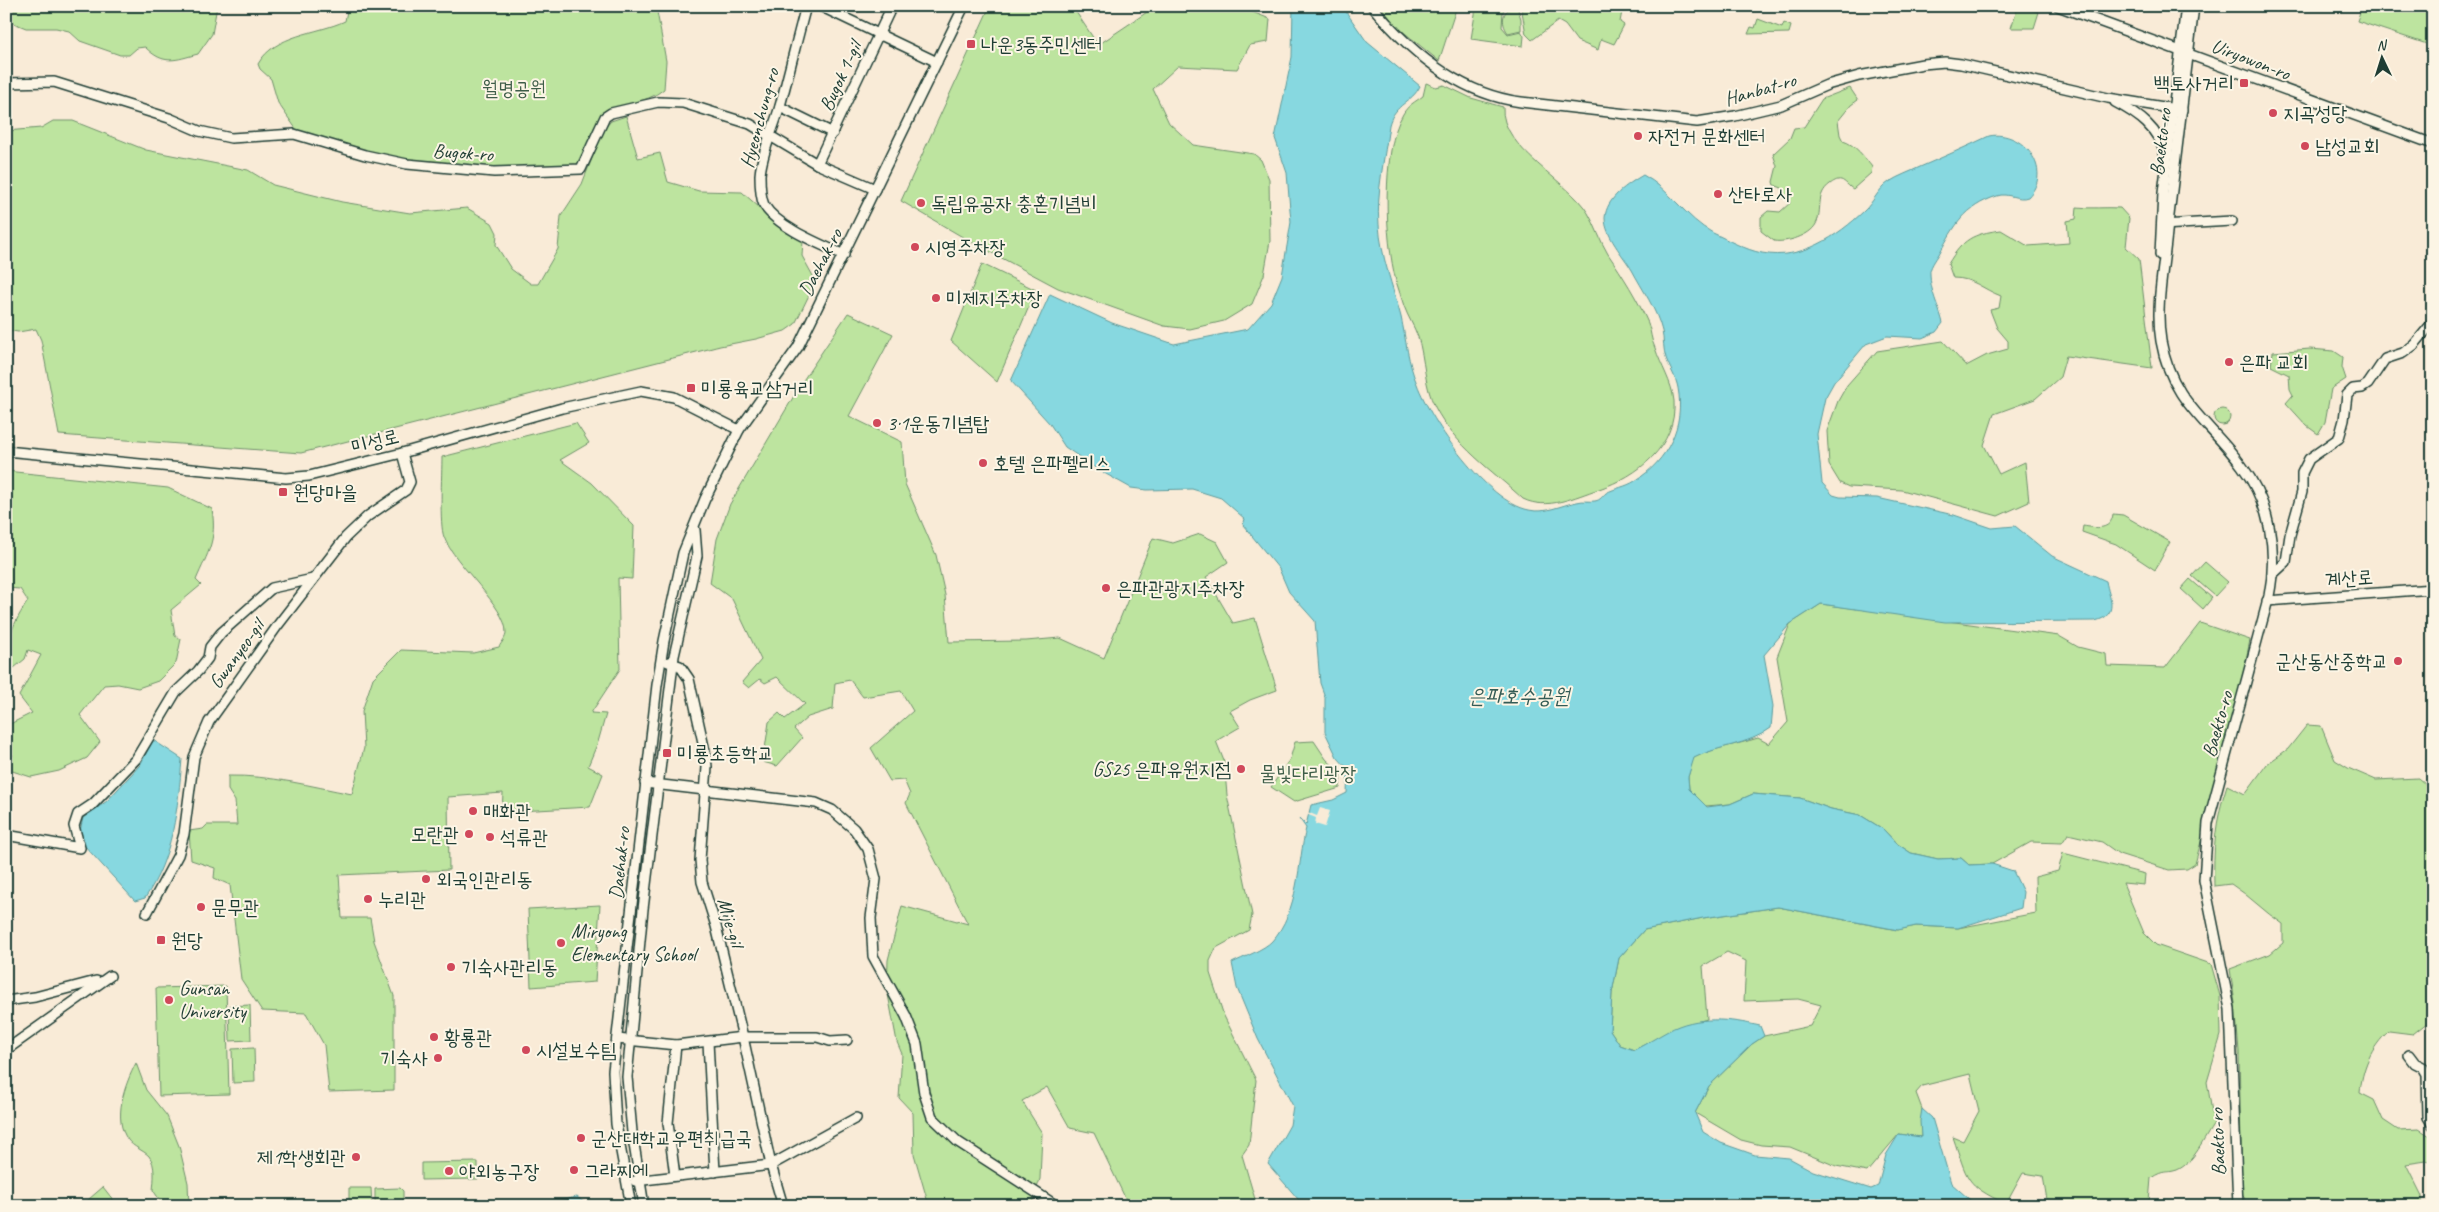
<svg xmlns="http://www.w3.org/2000/svg" width="2439" height="1212" font-family="Caveat,'Poor Story',sans-serif">
  <style>
    .green { fill: #bde49f; stroke: #6e906a }
    .water { fill: #87d8e0; stroke: #5d9a9b }
    .pier { fill: #f9ebd7 }
    .lines { fill: none; stroke-linecap: round; stroke-linejoin: round }
    .minor-casing { stroke: #1f3d34; stroke-width: 12 }
    .minor { stroke: #fcf5e5; stroke-width: 9 }
    .poi-dot { fill: #d1495b; stroke: #fcf5e5; stroke-width: 2 }
    .labels { text-anchor: middle; stroke-width: 4; stroke-linejoin: round; paint-order: stroke }
    .poi-label { font-size: 20px; fill: #1f3d34; stroke: #fcf5e5; text-anchor: start }
    .street-label { font-size: 20px; fill: #1f3d34; stroke: #fcf5e5 }
    .park-label { font-size: 20px; fill: #3f5e49; stroke: #fcf5e5 }
    .water-label { font-size: 21px; font-style: italic; fill: #345c56; stroke: #fcf5e5 }
  </style>
  <rect width="100%" height="100%" fill="#f9ebd7"/>
  <filter id="ink" filterUnits="userSpaceOnUse"><feTurbulence type="fractalNoise" baseFrequency=".02" numOctaves="2"/><feDisplacementMap in="SourceGraphic" scale="10" xChannelSelector="R" yChannelSelector="G"/><feConvolveMatrix kernelMatrix="1 2 1 2 8 2 1 2 1" color-interpolation-filters="sRGB"/></filter>
  <g filter="url(#ink)">
    <g class="green">
      <path d="M6,6H217L212,34L198,54C175,60 164,66 145,47L137,48L129,55H120L80,41L69,31L56,28H26L6,20Z"/>
      <path d="M348,6H656L666,61L664,89C646,105 616,102 601,118C592,126 585,152 580,164L573,168L494,171L396,159L301,136L278,103L271,79L260,69L258,64C275,34 317,34 345,21Z"/>
      <polygon points="990,6 1072,6 1098,45 1156,6 1237,6 1270,19 1268,42 1250,45 1237,69 1178,66 1153,89 1169,123 1193,145 1254,154 1261,160 1269,179 1270,241 1264,275 1252,304 1224,321 1190,329 1164,326 1058,288 966,239 901,201"/>
      <polygon points="1381,6 1457,6 1439,61 1395,25"/>
      <polygon points="1474,6 1508,6 1503,11 1502,27 1508,34 1521,31 1524,36 1523,46 1471,39 1476,8"/>
      <path d="M1517,6L1521,19V30L1508,33C1500,22 1502,8 1517,6Z"/>
      <polygon points="1521,6 1623,6 1620,22 1624,25 1614,44 1601,39 1598,50 1577,41 1565,25 1558,21 1532,40 1526,34"/>
      <polygon points="2018,6 2039,12 2034,28 2011,28"/>
      <polygon points="2362,6 2433,6 2433,46 2357,21"/>
      <polygon points="1758,19 1782,28 1784,23 1791,26 1789,33 1748,34 1751,27 1755,28"/>
      <path d="M1426,83L1436,87L1444,85L1471,98L1503,107C1500,148 1569,181 1588,213C1596,226 1600,241 1608,254C1623,276 1637,298 1648,323C1651,331 1651,340 1655,348C1661,366 1672,382 1674,401C1677,446 1638,476 1599,489C1574,497 1548,511 1523,499C1492,470 1455,446 1435,407C1424,385 1425,360 1418,337C1414,326 1408,317 1404,306C1401,298 1399,289 1396,281C1385,240 1381,151 1403,114C1408,105 1415,102 1423,96Z"/>
      <path d="M1850,88L1858,100L1851,105L1838,121L1840,135L1843,141C1856,145 1864,157 1872,167L1871,173L1853,189C1849,187 1845,181 1841,180C1837,179 1833,182 1830,184C1815,195 1823,210 1816,224C1810,236 1786,243 1774,241L1761,231V217L1768,211L1780,212L1790,203L1789,200L1784,199L1782,188L1774,185L1773,182L1777,166L1773,154L1790,138L1794,128L1804,127L1822,99Z"/>
      <polygon points="626,116 638,158 660,153 668,182 699,191 742,192 788,233 803,241 802,256 813,276 811,291 795,324 785,331 756,339 720,346 301,453 59,435 41,340 36,329 18,332 6,330 6,131 41,128 53,121 73,121 146,150 248,170 273,185 342,202 410,213 467,208 492,223 497,233 496,245 511,269 531,284 538,284 558,249 561,216 582,184 603,130 611,121"/>
      <path d="M2077,207C2092,209 2105,207 2120,208L2129,218L2126,247L2139,259L2152,368L2066,356L2060,377L2035,399L1994,414L1984,445L1999,474L2025,462L2029,502L1998,516L1902,490L1849,487L1840,483L1829,465L1827,431L1838,401L1847,385L1877,351L1943,341L1966,366L1987,355L2008,349V341L1997,328L1990,310L1999,308L2001,296C1982,289 1974,278 1953,278L1948,264C1963,239 1972,234 2001,230L2028,246L2069,243L2067,221L2076,219Z"/>
      <polygon points="982,264 1036,290 997,382 951,341"/>
      <polygon points="848,313 893,334 849,416 902,442 905,484 936,555 945,595 949,642 1026,641 1060,638 1104,658 1153,538 1173,543 1200,534 1217,542 1228,562 1206,577 1233,623 1255,618 1277,690 1250,700 1230,711 1240,727 1216,741 1224,761 1227,795 1252,915 1249,930 1216,948 1210,961 1210,973 1224,1016 1256,1080 1249,1145 1242,1155 1257,1206 1129,1206 1094,1133 1070,1128 1047,1087 1022,1101 1042,1133 1040,1179 1031,1206 929,1206 914,1154 913,1113 899,1098 902,1054 897,1042 887,989 888,960 902,906 968,924 906,803 910,794 904,780 890,781 871,748 913,711 901,691 863,697 850,680 835,683 833,709 808,717 794,729 802,738 777,766 763,762 769,722 779,713 785,719 805,704 777,677 765,683 760,679 749,688 742,682 761,660 732,599 710,583 717,539 730,504 804,379"/>
      <polygon points="2310,349 2334,351 2343,357 2342,367 2346,379 2331,389 2325,422 2318,434 2307,426 2286,403 2293,395 2290,389 2289,375 2271,366 2273,352"/>
      <circle cx="2222" cy="417" r="8"/>
      <path d="M576,423L589,443L560,460L592,483L634,526L632,579L618,578L620,669L591,713L606,714L598,742L588,766L603,774L590,807L502,812L503,793L448,797L449,870L339,875L342,918H370L374,941L394,996V1090L329,1092L324,1045L306,1013L262,1011L241,979L230,885L214,878L215,868L191,860L189,831L203,829L207,825H237L235,801L228,790V776C270,775 310,786 352,794L364,748L362,711L373,678L401,650L473,653L499,647C501,643 506,638 506,633C507,607 454,564 444,537C439,524 442,474 442,457Z"/>
      <path d="M6,471L168,488L212,509C217,541 208,552 196,580L201,585L171,610L175,636L181,639L176,663L158,681L138,688L118,684L104,685L80,715L100,742L87,758L59,771L31,777L6,769V765L13,755L6,751V726L32,713L19,696L41,655L28,650L25,659L9,672C0,649 15,620 28,601L20,589L6,588Z"/>
      <path d="M2113,514L2123,515L2170,542L2155,570L2116,544L2082,532L2083,526C2096,528 2111,531 2113,514Z"/>
      <polygon points="2205,562 2228,582 2215,596 2192,576"/>
      <polygon points="2190,579 2212,598 2203,609 2181,589"/>
      <path d="M1821,604L2059,636L2078,647L2106,654L2107,666L2165,668L2200,623L2250,640L2235,714L2195,864L2187,869L2169,870L2119,854L2102,842L2068,834L2062,843L2031,842L1992,864L1969,865L1961,858L1938,859L1911,853L1896,843L1883,829L1860,815L1831,809L1800,798L1753,794L1730,804L1706,806L1689,789L1688,777L1693,758C1713,748 1736,745 1758,738L1769,744L1788,722L1777,657L1790,624Z"/>
      <path d="M2307,725L2321,726L2335,760L2348,768L2376,780L2418,778L2433,791V1018L2413,1034L2389,1031C2371,1047 2362,1069 2360,1093L2374,1100L2383,1120L2398,1130L2419,1129L2430,1136L2433,1160L2406,1164L2422,1196V1206H2248L2242,1193L2239,1051L2235,1003L2230,969L2270,954L2283,943V924C2264,912 2250,896 2231,884L2214,886C2213,849 2215,821 2227,785L2245,794L2267,764L2288,749Z"/>
      <polygon points="1314,741 1326,759 1341,773 1340,788 1294,802 1271,787 1290,759 1295,742"/>
      <path d="M2063,853L2145,874L2144,885L2123,883L2144,933L2156,945L2211,964L2220,996L2221,1035L2207,1082L2214,1124C2204,1138 2194,1163 2177,1170C2165,1174 2165,1169 2151,1178L2149,1202L2151,1206H2048L2043,1176L2023,1173L2006,1204C1964,1184 1968,1180 1953,1137L1963,1141L1979,1111L1970,1074L1922,1086L1916,1093L1922,1109L1921,1137L1899,1134L1867,1172L1836,1166L1790,1147L1761,1145L1741,1140L1695,1113L1709,1086L1752,1044L1764,1036L1810,1026L1821,1005L1798,999L1744,1001L1746,961L1727,952L1703,966L1707,1019L1679,1027L1634,1050L1620,1045L1610,1030L1612,993L1619,958L1644,930L1703,918L1778,907L1897,930L1916,926L1958,928L2036,913L2035,877L2058,871Z"/>
      <polygon points="600,905 595,982 531,987 528,909"/>
      <polygon points="226,986 229,1094 159,1096 156,988"/>
      <polygon points="250,1005 251,1040 230,1041 229,1006"/>
      <polygon points="254,1048 255,1082 233,1083 232,1049"/>
      <path d="M136,1063L146,1090L167,1116L179,1146L188,1183L189,1206H160L161,1202L153,1190C154,1180 156,1165 149,1156C143,1150 133,1147 128,1140C112,1119 125,1084 136,1063Z"/>
      <polygon points="478,1162 478,1179 421,1180 421,1163"/>
      <polygon points="103,1187 118,1206 86,1206 89,1199"/>
      <polygon points="349,1188 371,1188 372,1206 349,1206"/>
      <polygon points="400,1188 403,1191 403,1206 375,1206 375,1189"/>
    </g>
    <g class="water">
      <path d="M1293,6H1342L1367,42L1420,86C1412,103 1395,103 1389,125C1385,157 1376,192 1379,225C1381,257 1393,286 1401,317C1406,340 1408,363 1417,384C1431,422 1487,502 1529,510C1545,514 1561,505 1577,502C1584,500 1589,502 1595,501C1601,500 1602,496 1606,493C1615,488 1626,487 1635,481C1668,460 1685,426 1678,388C1676,377 1670,369 1666,358C1663,349 1664,340 1662,331C1657,310 1642,289 1632,270C1623,255 1605,236 1605,218C1606,198 1628,184 1643,175C1670,189 1686,219 1713,233C1728,240 1746,250 1762,253C1801,261 1838,236 1864,211C1873,203 1878,189 1889,182C1898,176 1910,172 1920,167C1943,157 1966,147 1989,136C2022,129 2055,170 2028,197C2018,201 2008,192 1997,196C1964,207 1955,225 1939,254C1936,259 1929,268 1930,274C1930,291 1939,307 1943,323L1936,332L1922,338L1887,336L1866,344L1834,382L1825,398L1817,434L1822,483L1833,495L1840,497L1877,498L1954,515L1992,528L2015,526L2052,556L2106,581C2109,598 2120,615 2095,621L1945,622L1821,604L1790,624L1764,655L1773,706L1771,728C1747,746 1719,745 1694,758L1688,777L1689,789L1707,807L1730,804L1753,794L1800,798L1831,809L1860,815L1883,829L1896,843L1911,853L1938,859L1961,858L1969,865L1992,864L2013,871L2023,892L2021,908L1958,928L1916,926L1898,930L1778,907L1703,918L1644,930L1619,958L1612,993L1610,1030L1620,1045L1634,1050C1646,1044 1657,1037 1668,1031C1697,1015 1730,1019 1760,1026L1764,1036L1752,1044L1709,1086L1695,1113L1703,1132L1721,1143L1755,1155L1789,1158L1813,1171L1871,1189L1878,1186L1886,1155L1899,1134L1921,1137L1920,1121L1922,1109L1932,1118L1951,1183L1977,1206H1304L1268,1164L1290,1125L1293,1106L1258,1039L1237,988L1232,963C1242,958 1265,949 1272,941C1299,911 1298,862 1306,828L1299,818L1306,825L1311,805L1333,800L1347,793L1348,769L1337,757L1325,732V697L1320,683L1315,621L1289,592L1279,569L1243,525L1245,519L1221,498L1192,489L1147,490L1131,488L1097,469L1065,447L1050,424L1011,381L1050,294L1112,323L1174,344L1248,329L1271,303L1282,276L1291,222L1287,173L1275,138L1292,57Z"/>
      <path d="M153,740L182,759C178,808 173,857 145,898L135,901L83,844L80,831L83,818L107,801L140,765Z"/>
      <polygon points="577,1197 589,1206 541,1206 572,1198"/>
    </g>
    <polygon class="pier" points="1320,808 1330,811 1325,827 1315,824 1316,818 1306,814 1307,812 1317,816"/>
    <g class="lines">
      <defs>
        <g id="minor">
          <path d="M806,6C797,39 789,73 780,106C774,128 762,151 760,175C760,184 760,196 764,205C777,227 820,244 844,255"/>
          <polyline points="820,6 937,62"/>
          <path d="M1372,6C1410,52 1460,94 1521,102L1697,122L1735,116L1781,105L1827,85L1859,76L1923,64L1945,62L1961,64L2108,98L2182,110"/>
          <polyline points="2058,6 2433,144"/>
          <path d="M2194,6C2185,82 2176,157 2167,232C2164,267 2155,306 2161,341C2172,403 2209,421 2242,466C2270,503 2278,551 2269,596L2208,823L2204,880L2230,1009L2238,1206"/>
          <polyline points="6,83 54,82 169,118 199,131 231,138 294,134 365,155 407,164 494,172 581,169 605,117 611,113 658,102 683,103 750,124 817,164 875,189"/>
          <path d="M2115,102C2138,114 2160,129 2165,156"/>
          <polyline points="780,107 833,133"/>
          <polyline points="817,164 892,6"/>
          <polyline points="2162,225 2232,221"/>
          <polyline points="2160,255 2163,193 2186,6"/>
          <polyline points="6,451 286,478 309,476 402,453 562,408 641,391 674,397 739,430"/>
          <polyline points="2273,574 2286,562 2290,535 2302,492 2302,473 2309,459 2339,438 2344,420 2347,395 2353,389 2362,388 2368,384 2385,359 2403,353 2414,345 2433,322"/>
          <polyline points="2267,601 2433,589"/>
          <polyline points="668,662 680,666 689,679 706,756 707,767 700,860 702,882 716,926 743,1037 771,1165 783,1206"/>
          <polyline points="645,783 816,803 832,810 854,829 868,849 876,879 871,918 873,956 906,1016 917,1044 924,1093 932,1117 958,1142 1057,1206"/>
          <polyline points="6,835 80,848 74,826 78,814 93,804 136,759 176,692 198,671 208,658 210,647 221,633 272,588 313,579"/>
          <polyline points="147,913 178,855 184,834 194,757 209,722 278,625 346,537 368,516 406,490 410,482 402,453"/>
          <polyline points="6,1001 35,997 96,981"/>
          <polyline points="617,1039 676,1045 743,1037 817,1037 830,1041 847,1040"/>
          <polyline points="708,1042 715,1172"/>
          <polyline points="6,1050 110,976"/>
          <polyline points="2409,1055 2415,1063 2423,1067 2427,1074 2428,1117 2433,1125"/>
          <polyline points="675,1176 668,1123 676,1045"/>
          <polyline points="635,1181 771,1165 856,1118"/>
          <polyline points="631,1206 616,1124 613,1071 657,685 664,641 683,553 705,499 739,430 798,347 964,6"/>
          <polyline points="644,1206 632,1132 627,1077 643,909 674,656 697,556 695,530"/>
        </g>
      </defs>
      <use href="#minor" class="minor-casing"/>
      <use href="#minor" class="minor"/>
    </g>
  </g>
  <g class="poi-dot">
    <rect x="966" y="39" width="10" height="10" rx="2.5"/>
    <rect x="2239" y="78" width="10" height="10" rx="2.5"/>
    <circle cx="2273" cy="113" r="5"/>
    <circle cx="1638" cy="136" r="5"/>
    <circle cx="2305" cy="146" r="5"/>
    <circle cx="1718" cy="194" r="5"/>
    <circle cx="921" cy="203" r="5"/>
    <circle cx="915" cy="247" r="5"/>
    <circle cx="936" cy="298" r="5"/>
    <circle cx="2229" cy="362" r="5"/>
    <rect x="686" y="383" width="10" height="10" rx="2.5"/>
    <circle cx="877" cy="423" r="5"/>
    <circle cx="983" cy="463" r="5"/>
    <rect x="278" y="487" width="10" height="10" rx="2.5"/>
    <circle cx="1106" cy="588" r="5"/>
    <circle cx="2398" cy="661" r="5"/>
    <rect x="662" y="748" width="10" height="10" rx="2.5"/>
    <circle cx="1241" cy="769" r="5"/>
    <circle cx="473" cy="811" r="5"/>
    <circle cx="469" cy="834" r="5"/>
    <circle cx="490" cy="837" r="5"/>
    <circle cx="426" cy="879" r="5"/>
    <circle cx="368" cy="899" r="5"/>
    <circle cx="201" cy="907" r="5"/>
    <rect x="156" y="935" width="10" height="10" rx="2.5"/>
    <circle cx="561" cy="943" r="5"/>
    <circle cx="451" cy="967" r="5"/>
    <circle cx="169" cy="1000" r="5"/>
    <circle cx="434" cy="1037" r="5"/>
    <circle cx="526" cy="1050" r="5"/>
    <circle cx="438" cy="1058" r="5"/>
    <circle cx="581" cy="1138" r="5"/>
    <circle cx="356" cy="1157" r="5"/>
    <circle cx="574" cy="1170" r="5"/>
    <circle cx="449" cy="1171" r="5"/>
  </g>
  <g class="labels">
    <g class="poi-label">
      <text x="981" y="51">나운3동주민센터</text>
      <text x="2234" y="90" text-anchor="end">백토사거리</text>
      <text x="2283" y="120">지곡성당</text>
      <text x="1648" y="143">자전거 문화센터</text>
      <text x="2315" y="153">남성교회</text>
      <text x="1728" y="201">산타로사</text>
      <text x="931" y="210">독립유공자 충혼기념비</text>
      <text x="925" y="254">시영주차장</text>
      <text x="946" y="305">미제지주차장</text>
      <text x="2239" y="369">은파 교회</text>
      <text x="701" y="395">미룡육교삼거리</text>
      <text x="887" y="430">3·1운동기념탑</text>
      <text x="993" y="470">호텔 은파펠리스</text>
      <text x="293" y="499">원당마을</text>
      <text x="1116" y="595">은파관광지주차장</text>
      <text x="2388" y="668" text-anchor="end">군산동산중학교</text>
      <text x="677" y="760">미룡초등학교</text>
      <text x="1231" y="776" text-anchor="end">GS25 은파유원지점</text>
      <text x="483" y="818">매화관</text>
      <text x="459" y="841" text-anchor="end">모란관</text>
      <text x="500" y="844">석류관</text>
      <text x="436" y="886">외국인관리동</text>
      <text x="378" y="906">누리관</text>
      <text x="211" y="914">문무관</text>
      <text x="571" y="938">Miryong<tspan x="571" dy="23">Elementary School</tspan></text>
      <text x="171" y="947">원당</text>
      <text x="461" y="974">기숙사관리동</text>
      <text x="179" y="995">Gunsan<tspan x="179" dy="23">University</tspan></text>
      <text x="444" y="1044">황룡관</text>
      <text x="536" y="1057">시설보수팀</text>
      <text x="428" y="1065" text-anchor="end">기숙사</text>
      <text x="591" y="1145">군산대학교우편취급국</text>
      <text x="346" y="1164" text-anchor="end">제1학생회관</text>
      <text x="584" y="1177">그라찌에</text>
      <text x="459" y="1178">야외농구장</text>
    </g>
    <g class="street-label">
      <text transform="translate(2251 59) rotate(21)" y="7">Uiryowon-ro</text>
      <text transform="translate(840 76) rotate(-65)" y="7">Bugok 1-gil</text>
      <text transform="translate(1760 89) rotate(-16)" y="7">Hanbat-ro</text>
      <text transform="translate(759 118) rotate(-75)" y="7">Hyeonchung-ro</text>
      <text transform="translate(2160 142) rotate(-83)" y="7">Baekto-ro</text>
      <text transform="translate(463 152) rotate(4)" y="7">Bugok-ro</text>
      <text transform="translate(820 262) rotate(-63)" y="7">Daehak-ro</text>
      <text transform="translate(375 441) rotate(-14)" y="7">미성로</text>
      <text transform="translate(2349 578) rotate(-4)" y="7">계산로</text>
      <text transform="translate(236 654) rotate(-54)" y="7">Gwanyeo-gil</text>
      <text transform="translate(2217 724) rotate(-74)" y="7">Baekto-ro</text>
      <text transform="translate(619 863) rotate(-84)" y="7">Daehak-ro</text>
      <text transform="translate(731 922) rotate(74)" y="7">Mije-gil</text>
      <text transform="translate(2217 1142) rotate(-92)" y="7">Baekto-ro</text>
    </g>
    <g class="park-label">
      <text x="514" y="95">월명공원</text>
      <text x="1308" y="780">물빛다리광장</text>
    </g>
    <g class="water-label">
      <text x="1519" y="703">은파호수공원</text>
    </g>
  </g>
  <rect width="2439" height="1212" fill="none" stroke="#fcf5e5" stroke-width="25"/>
  <rect x="12" y="12" width="2414" height="1187" fill="none" stroke="#1f3d34" stroke-width="2" filter="url(#ink)"/>
  <g transform="translate(2382 58) rotate(356)" stroke="#fcf5e5" stroke-width="4" paint-order="stroke">
  <path d="M0-4L9 19L0 12L-9 19Z" fill="#1f3d34"/>
  <text y="-8" font-size="14" font-weight="bold" text-anchor="middle" fill="#1f3d34">N</text>
  </g>
</svg>
